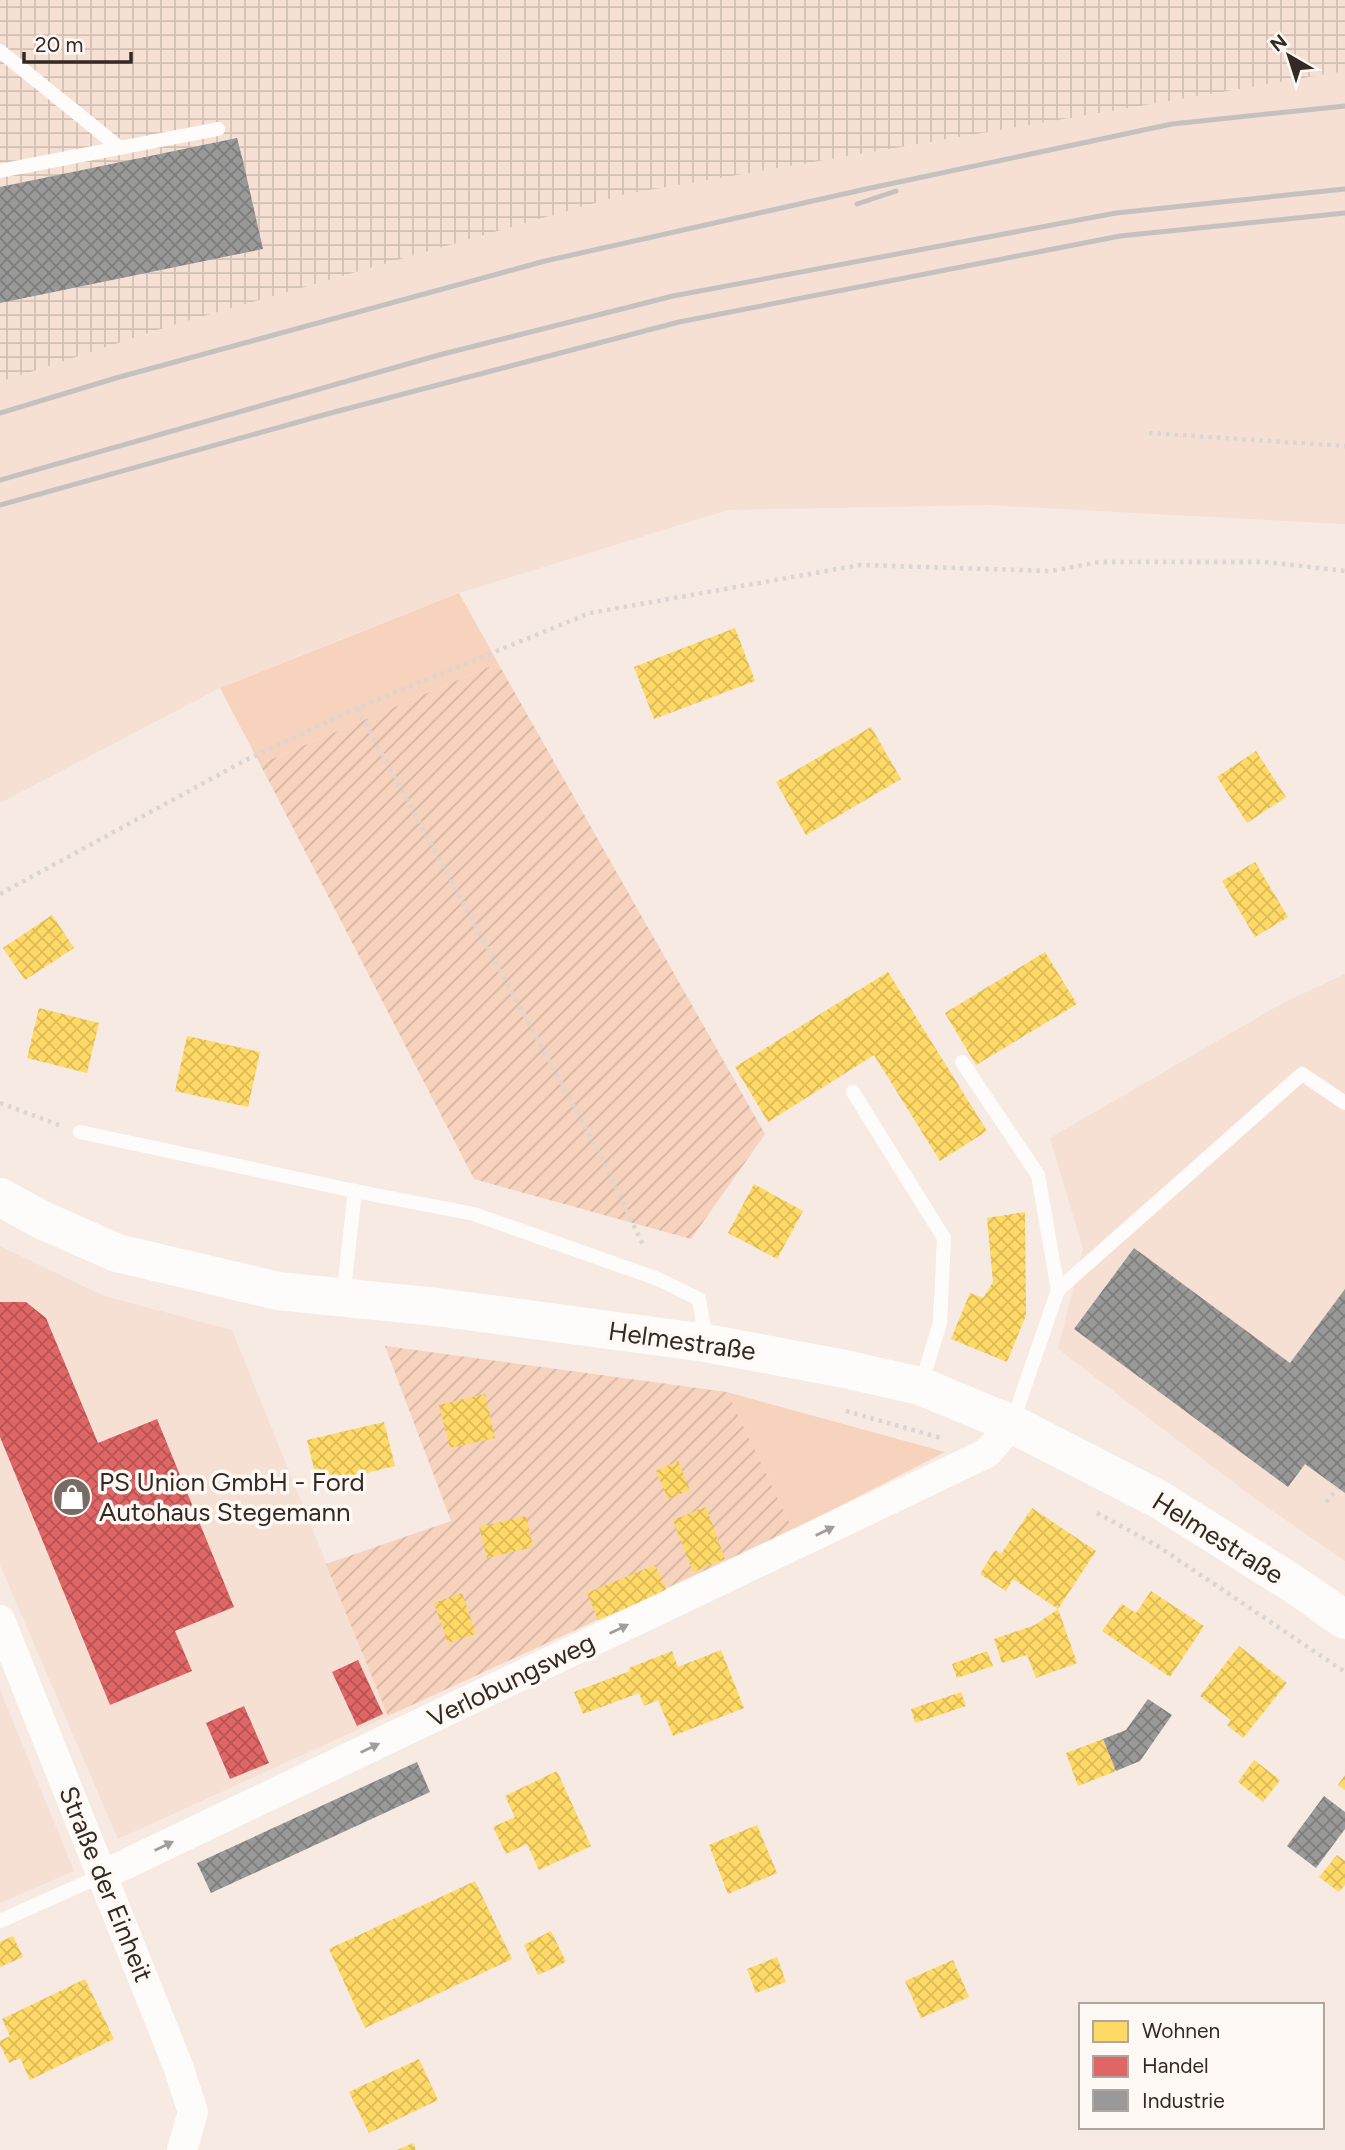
<svg xmlns="http://www.w3.org/2000/svg" width="1345" height="2150" font-family="Figtree,sans-serif">
  <style>
    .built { fill: #f5e0d3 }
    .industrial { fill: url(#industrial-grid) }
    .grass { fill: #f7d2bd }
    .garden { fill: url(#garden-furrows) }
    .homes { fill: url(#homes-cross-hatch) }
    .shops { fill: url(#shops-cross-hatch) }
    .industry { fill: url(#industry-cross-hatch) }
    .lines { fill: none; stroke-linecap: round; stroke-linejoin: round }
    .path { stroke: #d9d6d3; stroke-width: 4.5; stroke-dasharray: 3.5 5; stroke-linecap: butt }
    .service { stroke: #fefcfb; stroke-width: 14 }
    .minor { stroke: #fefcfb; stroke-width: 30 }
    .primary { stroke: #fefcfb; stroke-width: 38 }
    .rail { stroke: #c4c1bf; stroke-width: 5 }
    .oneway { fill: #a39d9a }
    .labels { text-anchor: middle; stroke-width: 7; stroke-linejoin: round; paint-order: stroke }
    .street-label { font-size: 26px; fill: #342923; stroke: #fff9f5 }
    .poi-label { font-size: 26px; fill: #342923; stroke: #fff9f5; text-anchor: start }
  </style>
  <defs>
    <pattern id="industrial-grid" width="8" height="8" patternUnits="userSpaceOnUse" patternTransform="scale(1.75)"><rect width="8" height="8" fill="#f5e0d3"/><path d="M0 4h8M4 0v8" fill="none" stroke="#d3c0b5"/></pattern>
    <pattern id="garden-furrows" width="10" height="10" patternUnits="userSpaceOnUse" patternTransform="scale(1.75)"><rect width="10" height="10" fill="#f7d2bd"/><path d="M-1 1l2-2M0 10L10 0M9 11l2-2" fill="none" stroke="#d4b4a2"/></pattern>
    <pattern id="homes-cross-hatch" width="8" height="8" patternUnits="userSpaceOnUse" patternTransform="scale(1.75)"><rect width="8" height="8" fill="#ffd966"/><path d="M0 0l8 8M0 8l8-8" fill="none" stroke="#dbba58"/></pattern>
    <pattern id="shops-cross-hatch" width="8" height="8" patternUnits="userSpaceOnUse" patternTransform="scale(1.75)"><rect width="8" height="8" fill="#e06666"/><path d="M0 0l8 8M0 8l8-8" fill="none" stroke="#b65454"/></pattern>
    <pattern id="industry-cross-hatch" width="8" height="8" patternUnits="userSpaceOnUse" patternTransform="scale(1.75)"><rect width="8" height="8" fill="#999"/><path d="M0 0l8 8M0 8l8-8" fill="none" stroke="#7e7d7c"/></pattern>
  </defs>
  <rect width="100%" height="100%" fill="#f6eae3"/>
  <g class="built">
    <polygon points="1345,71 1345,524 987,505 728,510 459,593 349,636 220,688 0,803 0,382 173,325 626,194"/>
    <polygon points="1345,974 1345,1561 1254,1498 1058,1349 1083,1249 1050,1138 1281,1004"/>
    <polygon points="0,1246 104,1296 232,1330 388,1716 118,1839 0,1565"/>
    <polygon points="0,1690 74,1871 0,1903"/>
  </g>
  <polygon class="industrial" points="0,0 1345,0 1345,71 626,194 173,325 0,382"/>
  <g class="grass">
    <polygon points="459,593 498,663 260,764 220,688"/>
    <polygon points="727,1392 945,1452 793,1530"/>
  </g>
  <g class="garden">
    <polygon points="498,663 765,1134 691,1239 474,1179 260,764"/>
    <polygon points="385,1346 727,1392 793,1530 388,1716 326,1564 451,1521"/>
  </g>
  <g class="homes">
    <polygon points="735,628 755,681 654,719 634,667"/>
    <polygon points="871,727 901,779 806,835 776,782"/>
    <polygon points="1256,751 1286,797 1247,823 1217,777"/>
    <polygon points="1255,862 1288,917 1255,937 1222,881"/>
    <polygon points="52,915 74,948 25,980 3,948"/>
    <polygon points="1045,952 1077,1004 976,1065 945,1013"/>
    <polygon points="888,972 987,1131 940,1161 874,1055 768,1122 735,1067"/>
    <polygon points="39,1008 99,1023 87,1073 27,1058"/>
    <polygon points="187,1036 260,1052 248,1107 175,1091"/>
    <polygon points="754,1184 803,1211 777,1259 728,1233"/>
    <polygon points="1025,1212 1026,1315 1007,1362 951,1339 970,1293 983,1298 993,1282 987,1218"/>
    <polygon points="485,1394 495,1438 450,1448 439,1405"/>
    <polygon points="384,1422 395,1466 318,1485 307,1440"/>
    <polygon points="678,1461 690,1490 668,1499 656,1471"/>
    <polygon points="706,1507 725,1559 693,1572 673,1520"/>
    <polygon points="1032,1508 1096,1551 1058,1609 1013,1579 1006,1591 980,1574 995,1550 1001,1554"/>
    <polygon points="526,1516 533,1547 487,1558 479,1527"/>
    <polygon points="655,1565 667,1591 598,1620 587,1593"/>
    <polygon points="1151,1591 1204,1626 1170,1677 1102,1631 1122,1604 1136,1613"/>
    <polygon points="462,1593 476,1634 448,1643 434,1603"/>
    <polygon points="1058,1609 1077,1663 1036,1678 1027,1655 1002,1663 994,1639 1035,1625"/>
    <polygon points="1239,1646 1287,1683 1243,1738 1227,1725 1231,1720 1200,1696"/>
    <polygon points="721,1650 744,1708 673,1736 658,1700 644,1706 639,1693 583,1714 574,1692 630,1671 629,1668 672,1651 678,1667"/>
    <polygon points="987,1651 993,1666 957,1678 952,1664"/>
    <polygon points="961,1692 966,1706 915,1723 911,1709"/>
    <polygon points="1103,1739 1116,1771 1078,1786 1066,1753"/>
    <polygon points="1254,1760 1280,1780 1263,1802 1238,1782"/>
    <polygon points="557,1771 591,1846 539,1870 527,1844 506,1854 493,1827 515,1817 505,1796"/>
    <polygon points="1345,1775 1345,1790 1338,1785"/>
    <polygon points="757,1825 777,1873 728,1894 709,1845"/>
    <polygon points="1337,1855 1345,1861 1345,1885 1339,1892 1319,1877"/>
    <polygon points="475,1881 512,1959 365,2028 329,1949"/>
    <polygon points="551,1931 566,1962 538,1975 524,1945"/>
    <polygon points="13,1936 23,1957 0,1967 0,1942"/>
    <polygon points="777,1957 786,1982 756,1993 747,1969"/>
    <polygon points="953,1960 969,1997 921,2018 905,1981"/>
    <polygon points="85,1979 114,2039 30,2080 20,2058 9,2063 0,2045 0,2041 10,2036 2,2019"/>
    <polygon points="419,2059 438,2100 369,2133 349,2092"/>
    <polygon points="413,2143 416,2150 397,2150"/>
  </g>
  <g class="shops">
    <polygon points="0,1302 26,1302 46,1318 98,1443 157,1419 234,1607 175,1631 192,1671 110,1705 0,1437"/>
    <polygon points="358,1660 383,1714 357,1726 332,1672"/>
    <polygon points="244,1706 269,1763 230,1779 206,1723"/>
  </g>
  <g class="industry">
    <polygon points="237,138 243,161 263,249 0,303 0,187"/>
    <polygon points="1134,1248 1290,1363 1345,1289 1345,1493 1305,1464 1288,1487 1074,1329"/>
    <polygon points="1148,1699 1172,1715 1140,1761 1116,1771 1103,1739 1126,1730"/>
    <polygon points="417,1762 430,1792 211,1893 197,1863"/>
    <polygon points="1324,1796 1345,1812 1345,1829 1316,1868 1287,1846"/>
  </g>
  <g class="lines">
    <g class="path">
      <polyline points="1149,433 1345,446"/>
      <polyline points="357,708 603,1160 644,1247"/>
      <polyline points="0,894 244,761 357,708 590,613 860,565 1051,571 1099,562 1266,562 1345,571"/>
      <polyline points="0,1103 59,1125"/>
      <polyline points="846,1411 941,1438"/>
      <polyline points="1326,1502 1338,1488"/>
      <polyline points="1097,1513 1156,1545 1345,1672"/>
    </g>
    <g class="service">
      <polyline points="0,51 120,148"/>
      <polyline points="0,171 218,129"/>
      <polyline points="962,1062 1038,1175 1058,1290 1012,1423"/>
      <polyline points="853,1092 944,1238 940,1323 921,1385"/>
      <polyline points="80,1132 355,1191 474,1214 658,1279 699,1299 706,1341"/>
      <polyline points="1058,1290 1302,1074 1345,1103"/>
      <polyline points="343,1298 355,1191"/>
      <polyline points="0,1921 103,1875"/>
    </g>
    <g class="minor">
      <polyline points="0,1620 178,2066 193,2112 182,2150"/>
      <polyline points="103,1875 987,1453 1012,1424"/>
    </g>
    <polyline class="primary" points="0,1197 42,1220 117,1253 278,1291 437,1307 706,1343 845,1369 920,1386 1012,1424 1160,1500 1295,1585 1345,1620"/>
    <g class="rail">
      <polyline points="857,204 896,191"/>
      <polyline points="0,413 116,378 545,261 866,189 1172,124 1345,106"/>
      <polyline points="0,480 439,355 673,296 1116,213 1345,189"/>
      <polyline points="0,505 327,414 679,322 1120,236 1345,213"/>
    </g>
  </g>
  <defs><path id="oneway-solid" d="M-6-.8H1V-3.2L6.5 0L1 3.2V.8H-6Z" transform="scale(1.75)"/></defs>
  <g class="oneway">
    <use href="#oneway-solid" transform="translate(825 1531) rotate(-26)"/>
    <use href="#oneway-solid" transform="translate(619 1629) rotate(-26)"/>
    <use href="#oneway-solid" transform="translate(370 1748) rotate(-26)"/>
    <use href="#oneway-solid" transform="translate(164 1846) rotate(-26)"/>
  </g>
  <defs>
    <symbol id="shop-disc" viewBox="-11 -11 22 22"><circle r="9.5" fill="#786d66" stroke="#fff9f5"/><path d="M-5-2.5h2.3a2.7 3.5 0 0 1 5.4 0H5L5.5 6h-11ZM-1.5-2.5h3a1.5 2.3 0 0 0-3 0Z" fill="#fff"/></symbol>
  </defs>
  <g fill-rule="evenodd">
    <use href="#shop-disc" x="50" y="1475" width="44" height="44"/>
  </g>
  <g class="labels">
    <g class="street-label">
      <text transform="translate(682 1341) rotate(8)" y="9">Helmestraße</text>
      <text transform="translate(1218 1538) rotate(32)" y="9">Helmestraße</text>
      <text transform="translate(511 1680) rotate(-26)" y="9">Verlobungsweg</text>
      <text transform="translate(106 1884) rotate(68)" y="9">Straße der Einheit</text>
    </g>
    <g class="poi-label">
      <text x="99" y="1491">PS Union GmbH - Ford<tspan x="99" dy="30">Autohaus Stegemann</tspan></text>
    </g>
  </g>
  <rect x="1079" y="2003" width="245" height="126" fill="#fff9f5" stroke="#aea6a1" stroke-width="2"/>
  <rect x="1093" y="2021" width="35" height="21" fill="#ffd966" stroke="#aea6a1" stroke-width="2"/>
  <text x="1142" y="2038" font-size="21" fill="#342923">Wohnen</text>
  <rect x="1093" y="2056" width="35" height="21" fill="#e06666" stroke="#aea6a1" stroke-width="2"/>
  <text x="1142" y="2073" font-size="21" fill="#342923">Handel</text>
  <rect x="1093" y="2090" width="35" height="21" fill="#999999" stroke="#aea6a1" stroke-width="2"/>
  <text x="1142" y="2108" font-size="21" fill="#342923">Industrie</text>
  <g transform="translate(1289 56) rotate(321)" stroke="#fff9f5" stroke-width="5" paint-order="stroke">
  <path d="M0-5L12 26L0 18L-12 26Z" fill="#342923"/>
  <text y="-10" font-size="19" font-weight="bold" text-anchor="middle" fill="#342923">N</text>
  </g>
  <path d="M24 52v10h107v-10" fill="none" stroke="#342923" stroke-width="3.5"/>
  <text x="35" y="52" font-size="21" fill="#342923" stroke="#fff9f5" stroke-width="5" paint-order="stroke">20 m</text>
</svg>
